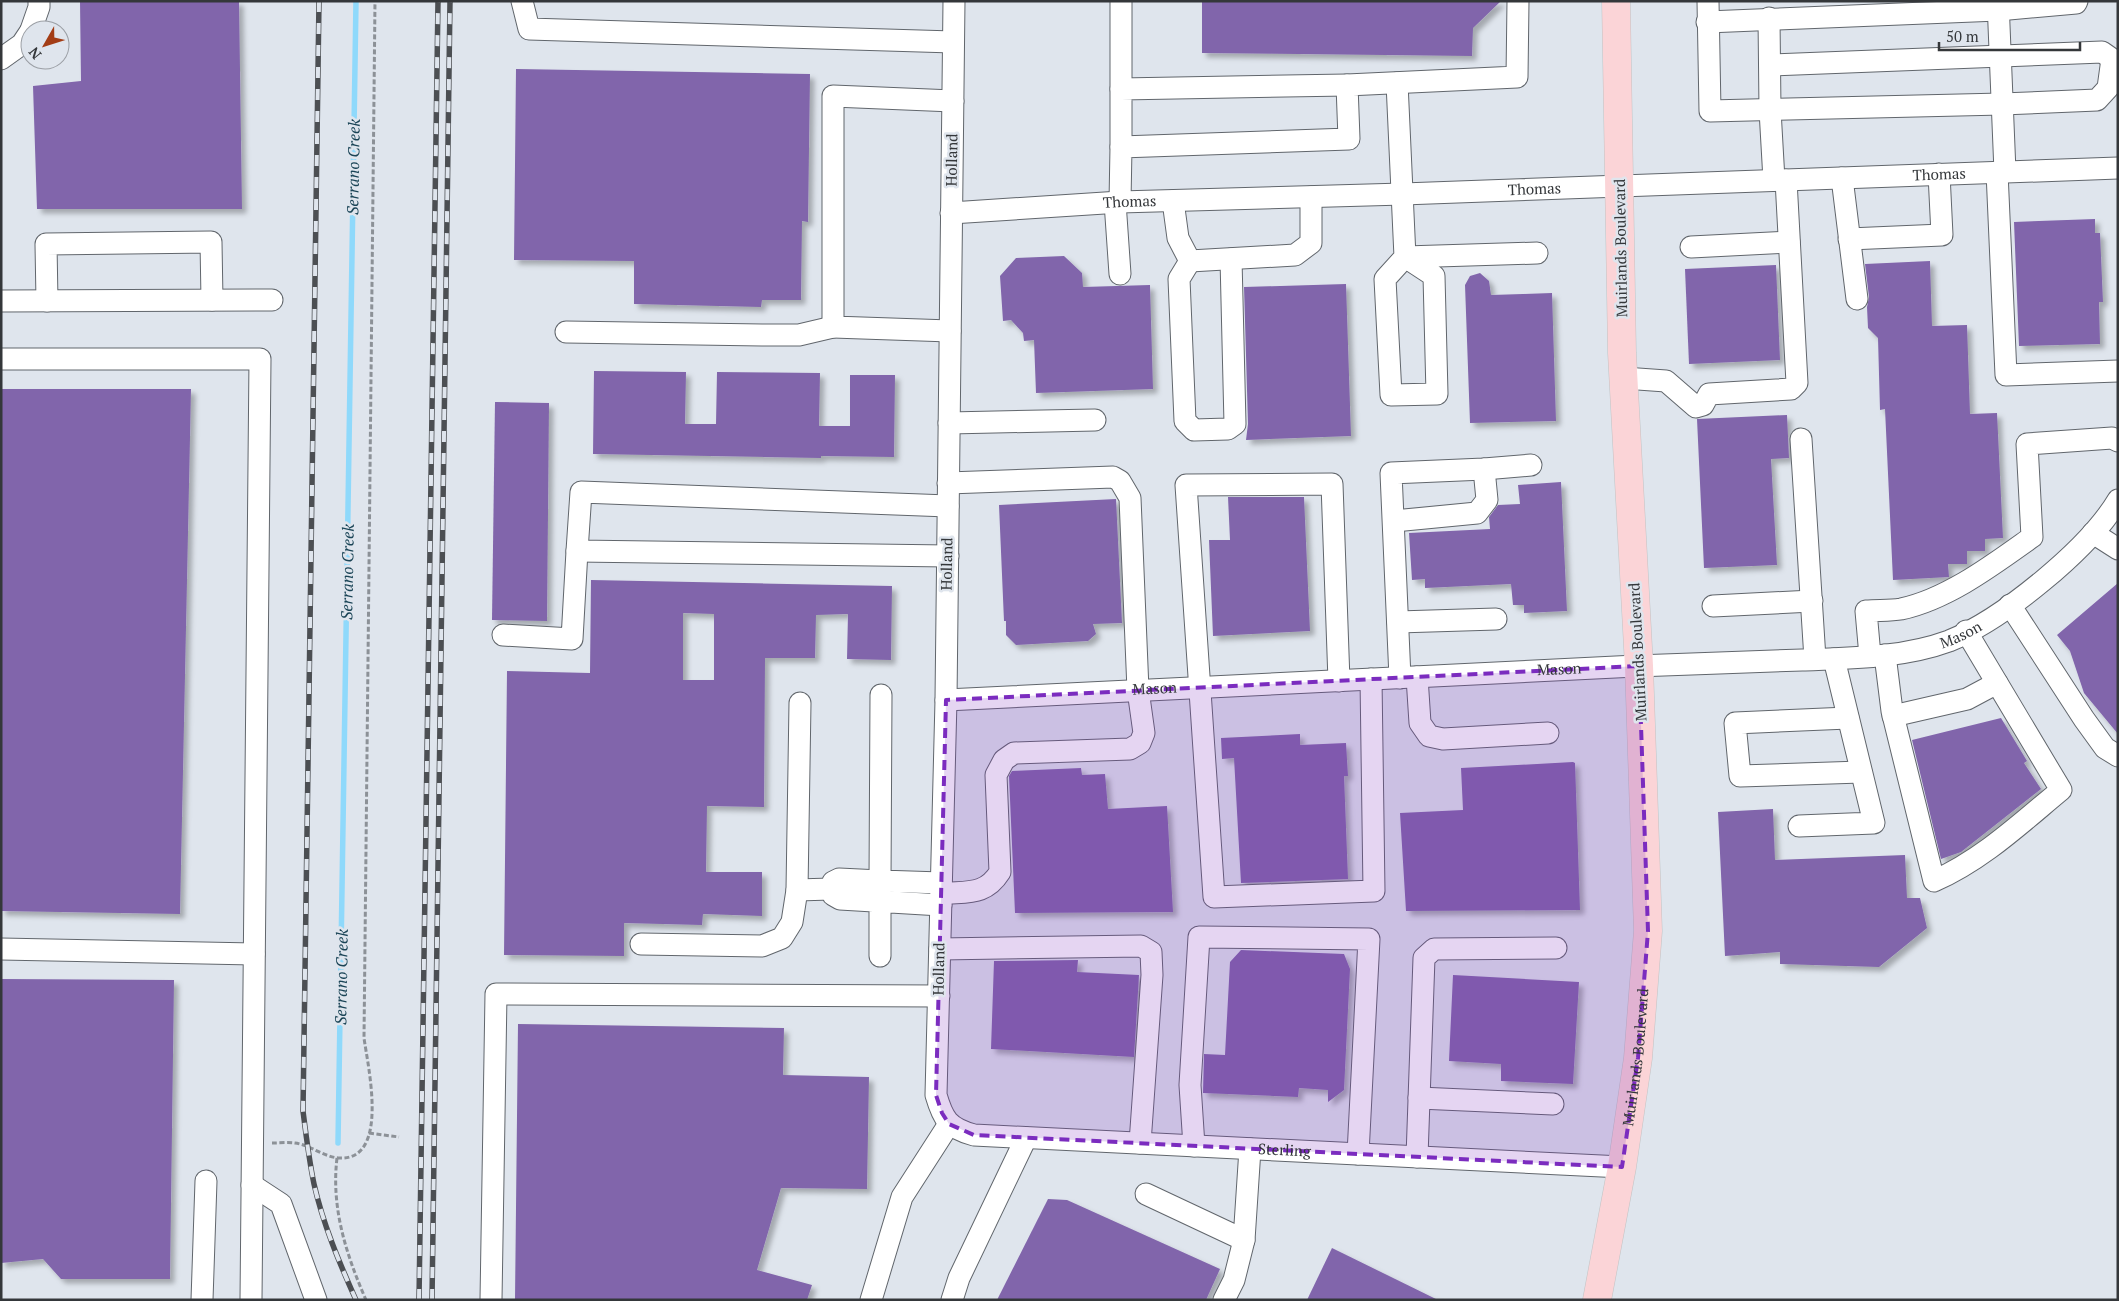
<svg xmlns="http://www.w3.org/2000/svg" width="2119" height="1301" font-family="'PT Serif',serif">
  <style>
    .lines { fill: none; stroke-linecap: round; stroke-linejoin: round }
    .stream { stroke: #8fd9fb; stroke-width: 5.5 }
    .building { fill: #8165ab; fill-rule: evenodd; filter: url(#shadow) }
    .minor-casing { stroke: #61666c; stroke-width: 23 }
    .major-casing { stroke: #c2c3c4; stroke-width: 29 }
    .path { stroke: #8c9197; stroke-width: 3; stroke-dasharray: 5 2.5; stroke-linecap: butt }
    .minor { stroke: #fff; stroke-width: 21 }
    .major { stroke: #fbd4d7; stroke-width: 28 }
    .rail-casing { stroke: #4c4f53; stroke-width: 5.5 }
    .rail { stroke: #dfe5ed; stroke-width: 4; stroke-dasharray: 11; stroke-linecap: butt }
    .marked { fill: #7b2cbf; fill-opacity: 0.2; stroke: #7b2cbf; stroke-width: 4; stroke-dasharray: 10 6; stroke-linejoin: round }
    .labels { text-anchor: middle; stroke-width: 5; stroke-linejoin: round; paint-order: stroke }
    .street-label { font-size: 15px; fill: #34373a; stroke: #dfe5ed }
    .water-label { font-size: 16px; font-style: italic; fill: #1a4456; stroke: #dfe5ed }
  </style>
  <defs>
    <filter id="shadow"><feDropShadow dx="4.5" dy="4.5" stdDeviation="2.5" flood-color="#0004"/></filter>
  </defs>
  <rect width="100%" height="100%" fill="#dfe5ed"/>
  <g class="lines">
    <polyline class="stream" points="338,1143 356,1"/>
  </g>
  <g class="building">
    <polygon points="80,1 239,1 242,209 37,209 33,86 81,81"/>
    <polygon points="1202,1 1501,1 1473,28 1472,56 1202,53"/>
    <polygon points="516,69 810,74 808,222 802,221 801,300 762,300 761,307 634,304 634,261 514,260"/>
    <polygon points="2095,219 2095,233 2100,233 2103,302 2099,302 2100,344 2019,346 2014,222"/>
    <polygon points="1064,256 1082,273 1083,287 1150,285 1153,389 1036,393 1034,340 1024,341 1023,333 1011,320 1003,321 1000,276 1016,258"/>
    <polygon points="1930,261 1932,326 1967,325 1970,414 1997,413 2003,538 1985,539 1985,551 1967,551 1967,564 1948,564 1949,577 1893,580 1885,409 1880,410 1878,338 1868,328 1867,307 1869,297 1865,264"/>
    <polygon points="1776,265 1780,360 1689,364 1685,269"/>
    <polygon points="1480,273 1489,281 1491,295 1552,293 1556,421 1470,423 1465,285 1470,276"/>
    <polygon points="1346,284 1351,436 1246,440 1248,424 1244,287"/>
    <polygon points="594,371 686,372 685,424 716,424 717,372 820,373 819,426 850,426 850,375 895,375 894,457 821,456 821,458 593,454"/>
    <polygon points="1,389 191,389 180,914 1,911"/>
    <polygon points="495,402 549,403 547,621 492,620"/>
    <polygon points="1787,415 1789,458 1771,459 1777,565 1704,568 1697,419"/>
    <polygon points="1561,482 1567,611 1524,613 1524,605 1513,605 1511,584 1425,588 1425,579 1412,580 1409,533 1490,529 1489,517 1498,505 1520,504 1518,485"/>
    <polygon points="1228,497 1304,497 1310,631 1213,636 1209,540 1230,540"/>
    <polygon points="1116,499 1122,623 1093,624 1096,634 1088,641 1016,645 1006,635 1006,621 1004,621 999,505"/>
    <path d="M591,580L892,586L891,660L847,659L848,614L816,615L815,658H765L764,807L707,806L706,872H762V916L703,914L702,925L624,923V956L504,955L507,671L590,673ZM683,613L714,614V680H683Z"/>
    <polygon points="2118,583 2118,734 2084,693 2070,651 2057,635"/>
    <polygon points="2001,718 2027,761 2024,763 2041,789 1961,852 1941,859 1912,740"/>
    <polygon points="1300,734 1300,745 1346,743 1348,776 1344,776 1348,879 1241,883 1234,758 1222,759 1221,738"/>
    <polygon points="1573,762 1575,763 1580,910 1406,911 1400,813 1463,810 1461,768"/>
    <polygon points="1081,768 1082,775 1105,774 1108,809 1167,806 1173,912 1015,913 1009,776 1012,771"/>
    <polygon points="1773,809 1775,860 1905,855 1907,898 1920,898 1927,928 1879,967 1780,964 1780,952 1725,956 1718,812"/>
    <polygon points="1241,950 1344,954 1350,969 1344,1090 1328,1102 1328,1090 1299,1088 1298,1097 1203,1093 1204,1054 1225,1055 1230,962"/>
    <polygon points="1078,960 1077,972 1139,975 1134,1057 991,1049 994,961"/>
    <polygon points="1453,975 1579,982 1573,1084 1501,1081 1501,1064 1449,1061"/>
    <polygon points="1,979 174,980 170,1279 61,1279 43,1259 1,1263"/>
    <polygon points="518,1024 784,1028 783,1075 869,1077 867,1189 781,1188 757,1270 812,1285 807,1300 515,1300"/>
    <polygon points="1048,1199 1067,1200 1220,1269 1206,1300 997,1300"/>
    <polygon points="1332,1248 1438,1300 1307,1300"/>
  </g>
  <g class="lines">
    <defs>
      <g id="minor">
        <polyline points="522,1 529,29 953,42"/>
        <path id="s1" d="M954,1L946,700L936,1095C943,1119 948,1128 974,1135L1622,1167"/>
        <polyline points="1708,1 1710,111 2002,104 2097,100 2108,88 2112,59 2102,52 1770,65"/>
        <polyline points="1998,1 2005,172"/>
        <polyline points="1769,18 1770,110 1774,180"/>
        <polyline points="1707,22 1998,10 2076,3 2077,1"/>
        <polyline points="31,30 39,7 39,1"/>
        <polyline points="1,59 22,44 30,32"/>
        <polyline points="1397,83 1405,257 1385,279 1391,395 1437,394 1434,276 1405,257 1537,253"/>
        <polyline points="1121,89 1121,1"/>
        <polyline points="1121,147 1121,89 1347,85"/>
        <polyline points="1997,172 2006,375 2118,371"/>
        <polyline points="1842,178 1857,299"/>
        <polyline points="1173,201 1178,238 1190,261 1295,255 1311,243 1311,197"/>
        <polyline points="1115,202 1120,274"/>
        <polyline points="1120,202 1121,147 1349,139 1347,85 1517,77 1518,1"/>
        <path id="s2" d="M951,213L1120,202L1403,194L2118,168"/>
        <polyline points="1849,239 1942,235 1939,174"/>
        <polyline points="1691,247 1789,242"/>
        <polyline points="1190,261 1179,279 1185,421 1194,430 1228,429 1235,424 1231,259"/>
        <polyline points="1,301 272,300"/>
        <polyline points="47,301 46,244 211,242 212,300"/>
        <polyline points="950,331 833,327 833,96 953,101"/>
        <polyline points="566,332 762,335 799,335 833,327"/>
        <polyline points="1,359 260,359 251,1300"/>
        <polyline points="1624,378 1666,381 1696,407 1703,405 1709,394 1791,389 1797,383 1786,180"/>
        <polyline points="949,423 1095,420"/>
        <polyline points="1801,439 1815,659"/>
        <polyline points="1394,521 1477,513 1487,500 1484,469"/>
        <polyline points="2093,533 2118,549"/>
        <polyline points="948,556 577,551 581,492 948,506"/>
        <polyline points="2010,605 2084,719 2105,748 2118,756"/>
        <polyline points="1713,606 1812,601"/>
        <polyline points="1398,622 1496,619"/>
        <polyline points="503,635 572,639 577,551"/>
        <path d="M1885,655L1892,711L1934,881C1982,860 2021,823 2061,790L1966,631"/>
        <path d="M1870,656L1866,611C1878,610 1890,611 1901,609C1948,599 1994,564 2032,537L2027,444L2112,438L2118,441"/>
        <polyline points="1417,677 1420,723 1429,736 1443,739 1548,733"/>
        <polyline points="1400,678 1391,473 1484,469 1531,465"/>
        <polyline points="1339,681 1332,484 1186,485 1214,897 1374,891 1371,679"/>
        <polyline points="881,695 880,881 941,883"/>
        <path id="s3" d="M946,700C1176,687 1406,676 1636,666C1691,664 1747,662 1802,660C1851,658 1903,658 1949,641C2002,620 2089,549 2118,500"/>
        <polyline points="1893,716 1967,699 1997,683"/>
        <polyline points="1848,718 1735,723 1740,776 1861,772"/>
        <polyline points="1799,826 1874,823 1834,659"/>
        <polyline points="797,890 800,703"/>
        <path d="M941,894C967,891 985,896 1000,872L996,775L1004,760L1014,753L1130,749L1140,743L1144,733L1138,690L1130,498L1120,481L1113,477L948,483"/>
        <polyline points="641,944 762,946 782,938 792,922 797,890 831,889"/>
        <polyline points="1,949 254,954"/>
        <polyline points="940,949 1141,946 1151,952 1152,975 1140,1143"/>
        <polyline points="880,956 880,881 839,879 833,882 831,889 833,895 840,899 941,905"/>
        <polyline points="1419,1098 1553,1104"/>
        <polyline points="1194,1146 1190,1085 1199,937 1369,939 1358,1154"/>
        <polyline points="1417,1157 1424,958 1434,949 1556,948"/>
        <polyline points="252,1185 281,1204 316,1300"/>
        <polyline points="1146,1194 1244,1240 1250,1149"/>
        <polyline points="202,1300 206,1181"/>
        <polyline points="491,1300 496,994 939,996"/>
        <polyline points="871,1300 902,1197 949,1124"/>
        <polyline points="952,1300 959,1278 1026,1138"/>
        <polyline points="1224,1300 1234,1280 1244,1240"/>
      </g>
      <g id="major">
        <path id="s4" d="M1597,1300L1622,1167L1638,1058L1648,931L1639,666L1622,353L1616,1"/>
      </g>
    </defs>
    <use href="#minor" class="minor-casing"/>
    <use href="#major" class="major-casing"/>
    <g class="path">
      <polyline points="369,1133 399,1137"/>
      <path d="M272,1143C279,1143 288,1142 295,1143C310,1145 324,1157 339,1158C390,1161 368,1067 364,1038L375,1"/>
      <path d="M337,1158C331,1208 346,1254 366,1300"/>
    </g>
    <use href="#minor" class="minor"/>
    <use href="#major" class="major"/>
    <defs>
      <g id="rail">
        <path d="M319,1L303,1111C306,1135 309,1160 314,1184C323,1224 339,1262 356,1300"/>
        <polyline points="419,1300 438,1"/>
        <polyline points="432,1300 450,1"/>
      </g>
    </defs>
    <use href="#rail" class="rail-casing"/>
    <use href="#rail" class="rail"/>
  </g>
  <path class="marked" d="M1639,666L1648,931L1638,1058L1622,1167L974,1135L949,1124L942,1113L936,1095L946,700Z"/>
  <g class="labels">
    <g class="street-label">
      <text transform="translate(952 160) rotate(-89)" y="5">Holland</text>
      <text dy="5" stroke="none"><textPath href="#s2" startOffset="989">Thomas</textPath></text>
      <text dy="5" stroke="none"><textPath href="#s2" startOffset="584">Thomas</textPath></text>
      <text dy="5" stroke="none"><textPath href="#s2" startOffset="179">Thomas</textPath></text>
      <text transform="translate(1621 248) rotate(-91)" y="5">Muirlands Boulevard</text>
      <text transform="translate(947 564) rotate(-89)" y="5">Holland</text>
      <text dy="5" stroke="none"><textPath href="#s3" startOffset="1019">Mason</textPath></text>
      <text transform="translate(1638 652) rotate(-93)" y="5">Muirlands Boulevard</text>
      <text dy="5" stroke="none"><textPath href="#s3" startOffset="614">Mason</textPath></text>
      <text dy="5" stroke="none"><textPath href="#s3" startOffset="209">Mason</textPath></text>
      <text transform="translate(939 969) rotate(-89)" y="5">Holland</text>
      <text dy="5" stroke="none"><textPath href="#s4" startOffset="246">Muirlands Boulevard</textPath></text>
      <text dy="5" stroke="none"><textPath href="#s1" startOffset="1464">Sterling</textPath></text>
    </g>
    <g class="water-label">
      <text transform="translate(353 167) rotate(-89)" y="6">Serrano Creek</text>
      <text transform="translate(347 572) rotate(-89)" y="6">Serrano Creek</text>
      <text transform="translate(341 977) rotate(-89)" y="6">Serrano Creek</text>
    </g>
  </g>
  <rect width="2119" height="1301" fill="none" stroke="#34373a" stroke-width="5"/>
  <g transform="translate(45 45) rotate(231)"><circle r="24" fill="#dfe5ed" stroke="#9b9fa5"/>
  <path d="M0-4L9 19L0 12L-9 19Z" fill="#a33d16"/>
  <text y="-8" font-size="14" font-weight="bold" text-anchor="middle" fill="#34373a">N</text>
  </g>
  <path d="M1939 42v8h141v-8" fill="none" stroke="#34373a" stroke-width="2.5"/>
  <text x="1946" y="42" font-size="15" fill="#34373a" stroke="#dfe5ed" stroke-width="4" paint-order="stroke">50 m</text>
</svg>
